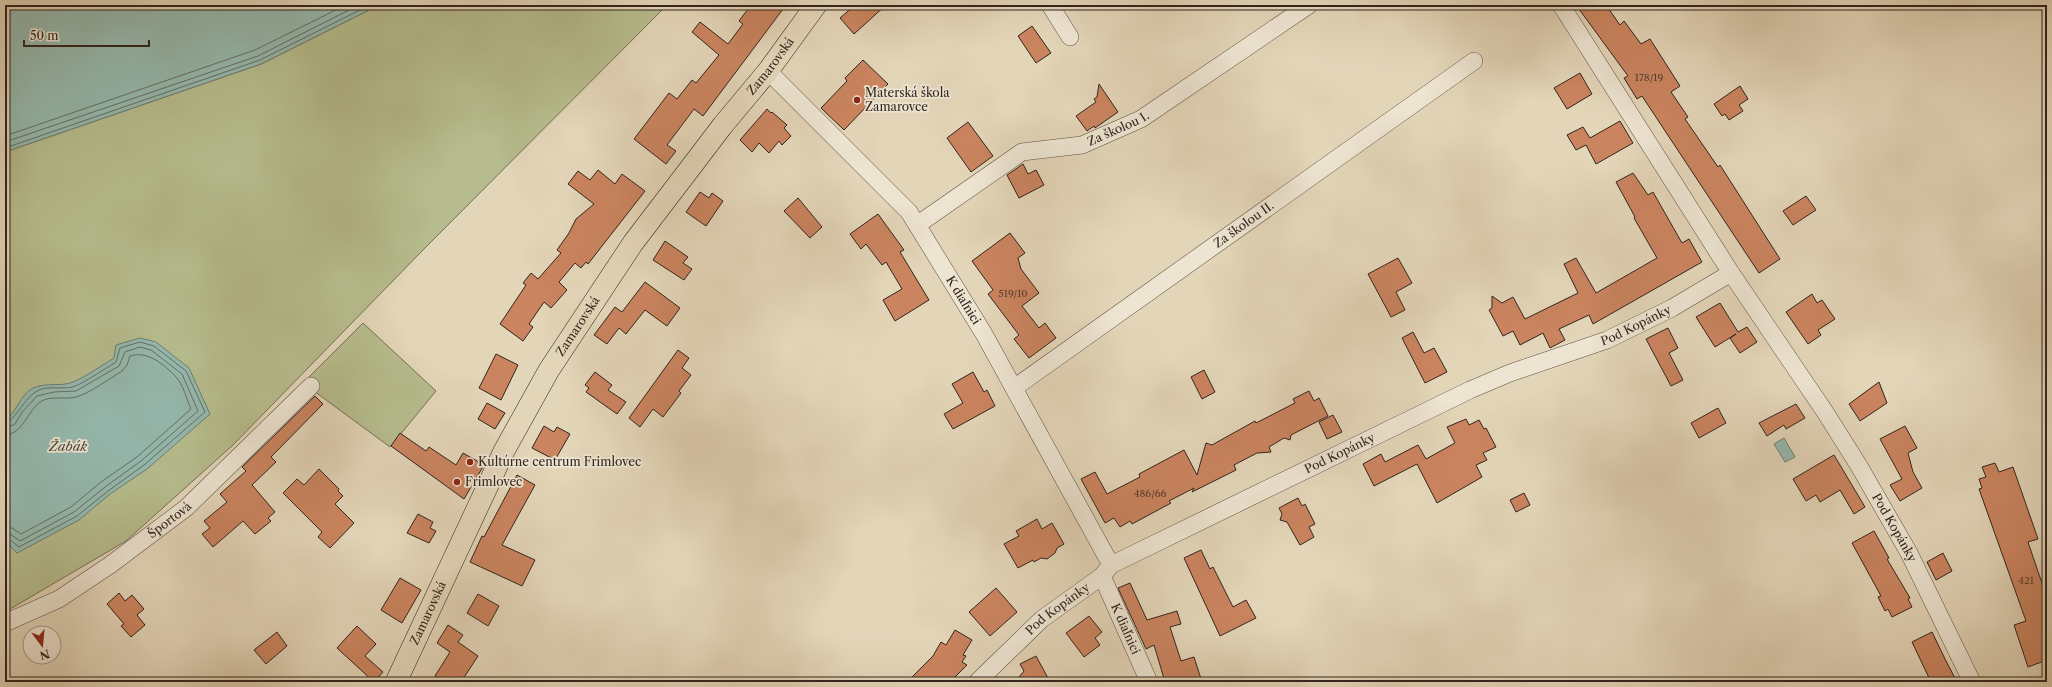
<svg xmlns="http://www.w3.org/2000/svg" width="2052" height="687" font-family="'Libre Caslon Text',serif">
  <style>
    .green { fill: #b6bc8d; stroke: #747056 }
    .water { fill: #95b9ae; stroke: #6d7d74 }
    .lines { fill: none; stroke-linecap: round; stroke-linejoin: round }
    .shore { stroke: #636e66; stroke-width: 1 }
    .building { fill: #ca845f; stroke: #31241e }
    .minor-casing { stroke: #5e5044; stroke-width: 18 }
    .major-casing { stroke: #31241e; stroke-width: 22 }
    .minor { stroke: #ede4d1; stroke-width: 17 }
    .major { stroke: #e3d5b8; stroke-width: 21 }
    .poi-dot { fill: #8f2418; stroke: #ede4d1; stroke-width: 1.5 }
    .labels { text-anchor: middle; stroke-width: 3.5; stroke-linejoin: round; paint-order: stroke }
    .number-label { font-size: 10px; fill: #573c2e }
    .street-label { font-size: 12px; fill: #31241e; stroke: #ede4d1 }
    .poi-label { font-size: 12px; fill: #31241e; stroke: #ede4d1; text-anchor: start }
    .water-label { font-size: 13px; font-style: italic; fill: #4a4942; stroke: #ede4d1 }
  </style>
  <rect width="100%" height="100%" fill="#e3d5b8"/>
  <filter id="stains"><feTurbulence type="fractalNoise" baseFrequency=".005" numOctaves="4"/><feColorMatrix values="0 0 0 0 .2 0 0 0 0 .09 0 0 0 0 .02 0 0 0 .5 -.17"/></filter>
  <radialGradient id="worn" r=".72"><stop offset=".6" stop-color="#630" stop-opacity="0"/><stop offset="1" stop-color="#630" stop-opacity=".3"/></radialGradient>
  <g class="green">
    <polygon points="379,5 667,5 421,252 233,445 126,541 5,612 5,152 261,64"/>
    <polygon points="363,323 436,391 390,447 303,383"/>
  </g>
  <g class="water">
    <polygon points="5,5 379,5 261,64 5,152"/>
    <path d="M140,338L156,342L189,368L210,414L147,469L110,494L79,520L17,553L5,541V421C16,413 20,395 33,388C46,382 62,387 73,382C87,376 101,366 114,358L116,345Z"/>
    <polygon points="1784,438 1795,457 1785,462 1774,444"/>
  </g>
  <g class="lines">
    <g class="shore">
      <polyline points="5,136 255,50 346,5"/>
      <polyline points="5,142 258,56 359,5"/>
      <polyline points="5,148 260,60 370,5"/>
      <path d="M5,424C12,423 25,399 34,393C45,384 61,390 73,387C84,383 106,368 116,362L120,348L140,342L154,346L186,371L205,412L144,465L108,491L77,516L19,547L9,539L5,538"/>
      <polyline points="5,429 15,424 22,412 37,396 54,392 76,391 119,366 125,352 140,347 151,350 182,374 198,411 141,461 105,487 74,512 20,541 10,534 5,533"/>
      <path d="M5,435C23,434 27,412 40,402C50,395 65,400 76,397C90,393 109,379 122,371L127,365L130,356C147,350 165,365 176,377C183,384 187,400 191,409L137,457L101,482L71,507L21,534L12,528L5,527"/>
    </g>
  </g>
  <g class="building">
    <polygon points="751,5 786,5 703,116 694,109 667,145 676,151 666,164 634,139 669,93 677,99 692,80 696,83 719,55 692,32 700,22 728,44 743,24 739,21"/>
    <polygon points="855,5 886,5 854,34 840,18"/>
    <polygon points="1576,5 1606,5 1620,25 1624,21 1641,44 1650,39 1680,86 1671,92 1688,117 1685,119 1718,167 1720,165 1780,259 1759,273 1642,96 1637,99 1624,78 1628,76"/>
    <polygon points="1032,26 1051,53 1036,63 1018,36"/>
    <polygon points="863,60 888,84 844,130 821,108 847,81 845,78"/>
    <polygon points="1580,73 1592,94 1567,109 1554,88"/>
    <polygon points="1099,84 1118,112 1095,128 1094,126 1087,131 1076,116 1096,102 1094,99 1097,97"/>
    <polygon points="1740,86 1748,99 1739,105 1743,111 1729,120 1725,114 1722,116 1714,104"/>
    <polygon points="767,109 771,113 772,112 787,125 784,128 791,136 782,145 779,141 769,153 759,143 752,152 740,140"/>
    <polygon points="1620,121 1633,143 1596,164 1586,145 1576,150 1567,135 1583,127 1590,138"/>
    <polygon points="968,122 993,156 971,172 947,138"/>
    <polygon points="1023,164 1028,174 1036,170 1044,185 1019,198 1007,175"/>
    <polygon points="598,170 615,184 622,174 645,191 588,264 586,262 581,268 575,263 559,282 567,290 551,308 544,302 529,324 533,327 523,341 500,324 526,285 523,283 531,273 538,279 561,253 557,250 569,233 576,219 594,204 568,184 578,171 590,180"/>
    <polygon points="1633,173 1648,195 1653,192 1682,243 1689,239 1702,262 1593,324 1589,315 1559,329 1565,340 1550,348 1543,333 1520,345 1513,331 1503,336 1489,310 1492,308 1492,296 1502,303 1513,297 1525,319 1578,293 1564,264 1576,258 1596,293 1657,258 1634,218 1635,217 1616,182"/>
    <polygon points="700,192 709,198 712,193 723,201 706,226 686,212"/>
    <polygon points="1806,196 1816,210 1793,225 1783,211"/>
    <polygon points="798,198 822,227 810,238 784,211"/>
    <polygon points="878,214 904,250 900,252 929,300 895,321 883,300 902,289 886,262 882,265 866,244 861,249 850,234"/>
    <polygon points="1010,233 1025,253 1018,258 1021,269 1039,293 1022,306 1039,328 1045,323 1056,338 1029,358 1014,339 1019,335 988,294 993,290 972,261"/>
    <polygon points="665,241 688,257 683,263 692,269 684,280 653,260"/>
    <polygon points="1398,258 1412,283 1396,292 1405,310 1391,317 1368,274"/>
    <polygon points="645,282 680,308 667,326 645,310 626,334 619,328 607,344 594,335 615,307 622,312"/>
    <polygon points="1812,294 1817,303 1822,300 1835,319 1818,330 1821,335 1808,344 1786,312"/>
    <polygon points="1720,303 1738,332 1747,327 1757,342 1740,353 1730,338 1736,334 1715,347 1696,317"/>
    <polygon points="1668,328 1678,348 1669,353 1683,380 1671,386 1646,339"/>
    <polygon points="1413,332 1424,353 1434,348 1447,372 1425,383 1402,338"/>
    <polygon points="678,350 689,358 682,368 691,375 679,391 681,393 663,417 653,409 640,427 629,418"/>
    <polygon points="496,354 518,365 501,400 479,388"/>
    <polygon points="1204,370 1215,392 1202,399 1191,377"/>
    <polygon points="595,372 612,385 608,390 626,402 617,414 586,392 589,388 585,385"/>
    <polygon points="973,372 984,392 987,390 995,406 953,429 944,414 963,403 952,384"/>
    <polygon points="1879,382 1887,403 1860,421 1849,404"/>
    <polygon points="1309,391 1314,401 1319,398 1328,416 1291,435 1290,440 1284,438 1269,447 1271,452 1257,453 1234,465 1236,470 1192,492 1194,488 1169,501 1171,503 1132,524 1130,521 1120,527 1114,518 1105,523 1081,479 1095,472 1107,494 1140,477 1139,474 1184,450 1197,475 1206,443 1212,445 1255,421 1256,423 1295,403 1293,399"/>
    <polygon points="315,396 323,404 271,457 276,462 252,485 275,512 268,518 271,521 255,534 243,521 213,547 202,534 210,528 204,521 227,502 220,494 246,471 242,467"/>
    <polygon points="487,403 505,413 495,429 478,419"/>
    <polygon points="1796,404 1805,418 1786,429 1784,425 1767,436 1759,423"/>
    <polygon points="1718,408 1726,423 1699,438 1691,423"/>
    <polygon points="1333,415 1342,432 1327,439 1319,422"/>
    <polygon points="1466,419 1469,425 1479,420 1484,429 1486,428 1496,447 1483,453 1487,460 1476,465 1482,477 1437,503 1417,464 1374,486 1363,464 1381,454 1385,462 1418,445 1426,459 1455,443 1447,427"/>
    <polygon points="544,426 554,432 557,427 570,434 555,460 532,448"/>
    <polygon points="1905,426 1917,448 1908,453 1913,472 1922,488 1900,501 1890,485 1902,479 1880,439"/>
    <polygon points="400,433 426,451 429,447 456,465 463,453 484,465 464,499 391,446"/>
    <polygon points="1834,455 1865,507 1854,514 1840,490 1820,502 1816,495 1806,501 1793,479"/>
    <polygon points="1995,463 1999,472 2013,467 2038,539 2028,542 2047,598 2047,660 2028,667 2014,625 2026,621 1979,489 1982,488 1979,479 1986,477 1982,467"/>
    <polygon points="319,469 339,489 338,491 343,496 335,504 354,523 330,548 318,537 322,532 283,493 297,479 304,485"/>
    <polygon points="517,475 535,485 502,545 535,560 522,586 470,562 482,536 484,537"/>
    <polygon points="1524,493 1530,505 1516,512 1510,500"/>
    <polygon points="1298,498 1302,506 1305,504 1315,524 1309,527 1314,537 1300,545 1287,522 1280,520 1282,514 1279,508"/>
    <polygon points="418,514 433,522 430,528 436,531 429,543 407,533"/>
    <polygon points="1037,519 1042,529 1052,523 1064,544 1057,548 1055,553 1047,559 1041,558 1034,562 1033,560 1018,568 1004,544 1019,536 1016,531"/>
    <polygon points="1874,531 1889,558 1887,559 1910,598 1908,599 1912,607 1892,617 1888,609 1885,611 1878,597 1881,596 1852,543"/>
    <polygon points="1201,550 1210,569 1213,567 1233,607 1246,600 1256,618 1220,636 1184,558"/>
    <polygon points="1943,553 1952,571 1936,580 1927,562"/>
    <polygon points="400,578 421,590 402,623 381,610"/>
    <polygon points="1130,583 1147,620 1177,611 1181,624 1170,627 1181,661 1194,657 1202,682 1165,682 1154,645 1146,649 1118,588"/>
    <polygon points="996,588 1017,612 990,636 969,612"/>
    <polygon points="119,593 125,601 132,595 144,609 137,615 145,625 131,637 121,626 124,624 107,604"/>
    <polygon points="478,594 499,606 488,626 467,613"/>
    <polygon points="1089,616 1102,632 1095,638 1100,645 1084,657 1066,633"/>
    <polygon points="448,625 463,635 458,642 478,656 461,682 445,682 435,676 450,652 437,643"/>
    <polygon points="357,626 376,644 365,656 383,672 374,682 337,648"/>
    <polygon points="955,630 972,640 963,655 966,656 962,662 967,665 950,682 907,682 933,656 941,642 946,645"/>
    <polygon points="277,632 287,646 266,664 254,650"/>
    <polygon points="1932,632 1946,661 1957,682 1931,682 1912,642"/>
    <polygon points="1036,656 1048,678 1040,682 1015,682 1024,671 1020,664"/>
  </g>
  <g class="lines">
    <defs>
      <g id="minor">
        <polyline points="1050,5 1070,37"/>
        <path id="s1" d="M1561,5L1731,273L1825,412L1859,466L1909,553L1972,682"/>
        <path id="s2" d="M768,71L909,212L984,334L1111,565"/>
        <path id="s3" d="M917,225L1022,152L1082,145L1141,119L1309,5"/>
        <path id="s4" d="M1014,388L1474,61"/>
        <path id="s5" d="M1102,576L1149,682"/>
        <path id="s6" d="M5,623L59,599L110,565L186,508L311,386"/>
        <path id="s7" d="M977,682L1042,619L1102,576L1111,565L1470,390L1510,373L1607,340L1672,308L1731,273"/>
      </g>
      <g id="major">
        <path id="s8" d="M396,682L504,451L549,370L633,243L723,125L768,71L816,5"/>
      </g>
    </defs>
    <use href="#minor" class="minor-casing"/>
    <use href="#major" class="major-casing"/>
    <use href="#minor" class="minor"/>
    <use href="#major" class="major"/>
  </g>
  <g class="poi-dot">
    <circle cx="857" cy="100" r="4"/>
    <circle cx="470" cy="462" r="4"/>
    <circle cx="457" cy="482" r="4"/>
  </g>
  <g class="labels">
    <g class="number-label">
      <text x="1649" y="81">178/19</text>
      <text x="1013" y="297">519/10</text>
      <text x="1150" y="497">486/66</text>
      <text x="2026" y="584">421</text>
    </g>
    <g class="street-label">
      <text dy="4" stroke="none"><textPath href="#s8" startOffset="724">Zamarovská</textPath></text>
      <text dy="4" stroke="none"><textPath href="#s3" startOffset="228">Za školou I.</textPath></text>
      <text dy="4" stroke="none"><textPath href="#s4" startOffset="282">Za školou II.</textPath></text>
      <text dy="4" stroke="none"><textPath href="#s2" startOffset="303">K diaľnici</textPath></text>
      <text dy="4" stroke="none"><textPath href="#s7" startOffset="756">Pod Kopánky</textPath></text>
      <text dy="4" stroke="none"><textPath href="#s8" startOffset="400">Zamarovská</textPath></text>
      <text dy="4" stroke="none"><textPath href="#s7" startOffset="433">Pod Kopánky</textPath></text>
      <text dy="4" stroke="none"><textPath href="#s6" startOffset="195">Športová</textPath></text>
      <text dy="4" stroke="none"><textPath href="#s1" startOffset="620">Pod Kopánky</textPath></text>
      <text dy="4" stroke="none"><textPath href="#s7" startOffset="109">Pod Kopánky</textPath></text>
      <text dy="4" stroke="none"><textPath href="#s8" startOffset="76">Zamarovská</textPath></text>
      <text dy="4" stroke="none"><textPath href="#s5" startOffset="58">K diaľnici</textPath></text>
    </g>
    <g class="poi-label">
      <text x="865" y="97">Materská škola<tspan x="865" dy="14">Zamarovce</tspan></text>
      <text x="478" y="466">Kultúrne centrum Frimlovec</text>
      <text x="465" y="486">Frimlovec</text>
    </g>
    <g class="water-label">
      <text x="68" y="451">Žabák</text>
    </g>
  </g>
  <rect width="2052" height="687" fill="none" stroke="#e3d5b8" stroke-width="20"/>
  <rect x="6" y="6" width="2040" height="675" fill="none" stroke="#31241e" stroke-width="2"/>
  <rect x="10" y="10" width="2032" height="667" fill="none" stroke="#31241e"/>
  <g transform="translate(42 645) rotate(164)"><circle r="19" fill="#ede4d1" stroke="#a29789"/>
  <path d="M0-3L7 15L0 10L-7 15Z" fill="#8f2418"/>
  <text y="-6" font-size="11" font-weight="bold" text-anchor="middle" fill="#31241e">N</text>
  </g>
  <path d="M24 40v6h125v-6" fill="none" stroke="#31241e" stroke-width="2"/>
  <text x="30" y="40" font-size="12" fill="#31241e" stroke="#ede4d1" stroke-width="3" paint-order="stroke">50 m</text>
  <rect width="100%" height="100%" filter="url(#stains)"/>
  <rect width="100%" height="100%" fill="url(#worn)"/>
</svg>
